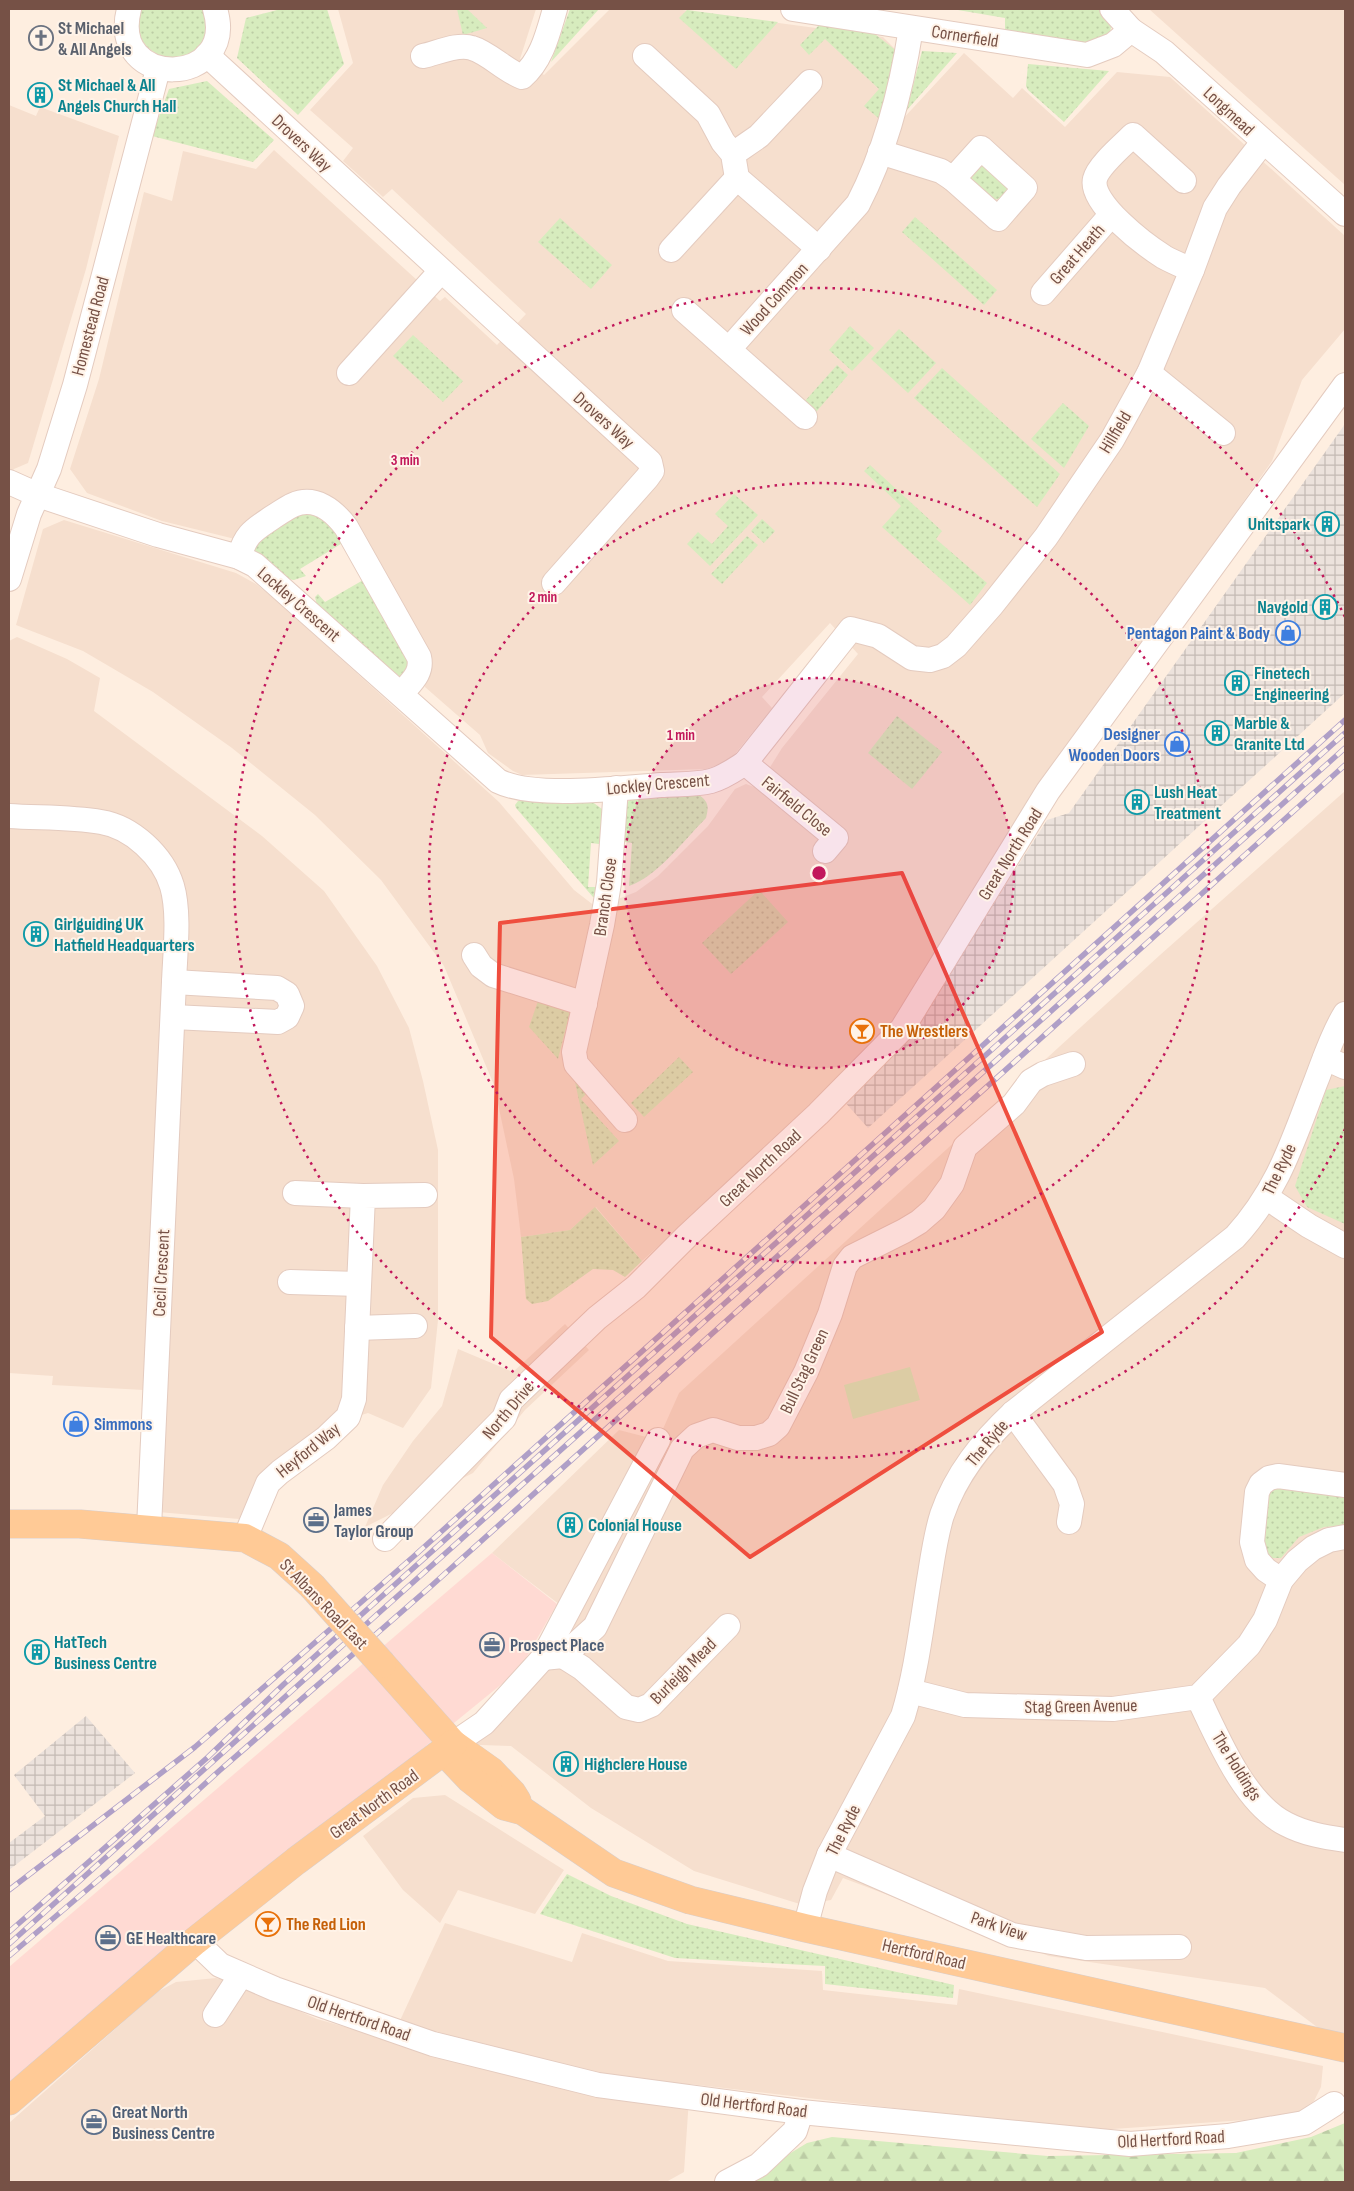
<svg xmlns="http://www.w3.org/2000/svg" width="1354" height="2191" font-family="'Sofia Sans Condensed',sans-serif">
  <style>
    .residential { fill: #f6dfce }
    .commercial { fill: #ffdad3 }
    .industrial { fill: url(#industrial-grid) }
    .green { fill: url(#green-dots) }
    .forest { fill: url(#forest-firs) }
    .pitch { fill: #d7ecbe }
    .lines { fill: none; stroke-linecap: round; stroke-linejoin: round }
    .minor-casing { stroke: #e4cbbf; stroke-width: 26 }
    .major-casing { stroke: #d9cecb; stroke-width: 29 }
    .minor { stroke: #fff; stroke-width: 24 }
    .major { stroke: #ffca96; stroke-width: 28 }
    .rail-casing { stroke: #af9fc7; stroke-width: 5.5 }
    .rail { stroke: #fff3e8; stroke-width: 4; stroke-dasharray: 11; stroke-linecap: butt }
    .major-bridge-casing { stroke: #d9cecb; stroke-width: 29; stroke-linecap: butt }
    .major-bridge { stroke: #ffca96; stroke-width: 28 }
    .marked { fill: #ef4e3e; fill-opacity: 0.2; stroke: #ef4e3e; stroke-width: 4; stroke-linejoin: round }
    .ring { fill: none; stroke: #c2185b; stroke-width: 2.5; stroke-dasharray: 2.5 5 }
    .labels { text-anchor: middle; stroke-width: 4; stroke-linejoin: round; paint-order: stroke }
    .worship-label { font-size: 18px; font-weight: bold; fill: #5b616d; stroke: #fff3e8; text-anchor: start }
    .street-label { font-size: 18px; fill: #765146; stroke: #fff3e8 }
    .culture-label { font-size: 18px; font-weight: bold; fill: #0d838f; stroke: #fff3e8; text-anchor: start }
    .shop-label { font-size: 18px; font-weight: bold; fill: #366cbe; stroke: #fff3e8; text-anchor: end }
    .food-label { font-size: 18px; font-weight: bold; fill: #c56008; stroke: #fff3e8; text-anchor: start }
    .service-label { font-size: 18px; font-weight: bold; fill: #4e5e75; stroke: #fff3e8; text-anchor: start }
    .centre { fill: #c2185b; stroke: #fff3e8; stroke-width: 2.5 }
    .ring-label { font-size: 15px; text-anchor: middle; font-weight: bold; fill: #c2185b; stroke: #fff3e8; stroke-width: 4; stroke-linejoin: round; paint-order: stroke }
  </style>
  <defs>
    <pattern id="industrial-grid" width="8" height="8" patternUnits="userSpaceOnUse" patternTransform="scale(1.25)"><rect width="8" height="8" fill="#ece2dc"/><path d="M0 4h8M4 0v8" fill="none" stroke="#c4bab4"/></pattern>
    <pattern id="green-dots" width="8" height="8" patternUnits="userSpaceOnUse" patternTransform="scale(1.25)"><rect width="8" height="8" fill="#d7ecbe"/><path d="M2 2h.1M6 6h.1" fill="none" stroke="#bccca5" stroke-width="1.8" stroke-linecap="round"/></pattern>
    <pattern id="forest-firs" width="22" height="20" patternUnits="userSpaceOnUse" patternTransform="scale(1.25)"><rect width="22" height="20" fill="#d7ecbe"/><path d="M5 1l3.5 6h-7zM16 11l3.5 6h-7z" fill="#bccca5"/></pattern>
  </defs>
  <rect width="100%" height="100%" fill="#feeee0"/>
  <g class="residential">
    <polygon points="338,9 536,9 520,59 544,75 610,9 675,9 883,37 897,51 899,123 964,53 1013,98 1022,88 1065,127 1117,72 1170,77 1345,236 1345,329 1302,380 1272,461 1041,789 882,1042 642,1261 596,1207 570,1230 521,1237 514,1179 494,1085 444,966 381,880 315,815 232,748 153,692 83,651 16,625 43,529 64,520 236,573 256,584 276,600 499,802 574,890 613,920 618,899 636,892 658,876 708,826 735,789 746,784 757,788 782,748 858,654 830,623 762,697 772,708 731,759 721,764 706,769 522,775 513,771 488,753 480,735 425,687 350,519 235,539 162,521 87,493 70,469 99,379 144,192 172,201 183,151 256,169 274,150 440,301 445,297 497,345 526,314 392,189 383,197 343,161 353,148 310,110 353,63"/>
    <polygon points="1149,9 1345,9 1345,185"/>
    <polygon points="9,105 36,116 40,107 119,136 86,269 28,463 14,469 9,476"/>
    <polygon points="17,637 67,659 100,678 94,711 262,836 324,891 377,966 409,1028 423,1081 438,1150 438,1320 431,1388 403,1428 368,1413 332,1424 260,1479 239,1519 158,1512 162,1391 52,1385 53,1376 9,1373 9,641"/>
    <polygon points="1345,791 1345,2048 1265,1988 1049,1956 843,1878 831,1900 803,1905 694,1871 591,1808 511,1746 453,1744 568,1611 492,1553 619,1430 658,1440 679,1393 1160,955"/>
    <polygon points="565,1324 589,1350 525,1410 473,1473 365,1527 383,1485 413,1441 442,1406 458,1349 513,1372"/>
    <polygon points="445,1795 564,1870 535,1914 458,1890 440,1923 403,1890 363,1836 413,1798"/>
    <polygon points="445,1923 572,1962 582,1933 668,1961 822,1971 823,1990 957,2005 959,1989 1323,2066 1321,2087 1314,2101 1299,2112 1245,2120 1098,2130 961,2116 690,2084 684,2172 666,2182 9,2182 9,2123 157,1992 176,1982 216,1978 236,1983 317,2019 391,2040"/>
  </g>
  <polygon class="commercial" points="492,1553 557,1604 519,1670 9,2086 9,1967"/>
  <g class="industrial">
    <polygon points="1345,424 1345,693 868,1128 842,1099 933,999 1047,820 1069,813"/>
    <polygon points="86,1716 135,1773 9,1870 9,1843 45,1816 14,1775"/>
  </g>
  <g class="green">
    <path d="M141,9H203C213,33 202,54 176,57C173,58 167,59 164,59C161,58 157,54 154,52C140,43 133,26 141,9Z"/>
    <polygon points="281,9 327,9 344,64 298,115 237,58 246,18"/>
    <polygon points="457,9 467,9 487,28 463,35"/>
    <polygon points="570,9 599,9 551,62"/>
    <path d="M952,9H1101C1116,27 1114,32 1095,45L1005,31V18Z"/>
    <polygon points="687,10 778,22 736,69 679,18"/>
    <polygon points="821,23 871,31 898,52 883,122 864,106 879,89 825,39 809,55 800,45"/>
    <polygon points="922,51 957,53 907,110 907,109"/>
    <polygon points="1028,64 1109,71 1064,122 1028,90 1026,86"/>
    <polygon points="207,81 274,140 253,162 152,136 169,89"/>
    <polygon points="985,165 1008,186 1004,197 994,200 969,179 973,168"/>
    <polygon points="915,217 997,290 984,305 902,232"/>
    <polygon points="560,218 612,265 591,289 538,242"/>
    <polygon points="850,326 874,348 852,371 829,350"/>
    <polygon points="899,329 936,363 908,393 871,359"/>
    <polygon points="413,335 463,381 443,402 393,356"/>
    <polygon points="837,365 848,375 816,412 805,401"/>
    <polygon points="942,368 1060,474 1037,507 914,398"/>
    <polygon points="1063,403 1089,426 1064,468 1031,439"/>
    <polygon points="870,465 942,531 936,539 987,583 970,605 882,527 901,506 864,471"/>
    <polygon points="734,494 758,515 710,566 687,544 698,532 712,544 728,526 715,514"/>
    <polygon points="300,508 325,509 344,542 300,569 306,576 294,580 287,579 250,548"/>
    <polygon points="762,519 775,531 764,543 751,531"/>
    <polygon points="747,536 758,545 722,584 711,574"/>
    <polygon points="365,579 417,663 406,677 400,677 317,605 315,597 318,594 325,602"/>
    <polygon points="897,716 942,752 912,789 868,753"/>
    <path d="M695,792C707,800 710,804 706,818C685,839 657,877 629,886L632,843L619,841L626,803L633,798Z"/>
    <polygon points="518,801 591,801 602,809 605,817 603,839 599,844 591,843 588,887 596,887 600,899 593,897 516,808 515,805"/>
    <polygon points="759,890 788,922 731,974 702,943"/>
    <polygon points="540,995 572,1004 558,1059 529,1027"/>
    <polygon points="679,1057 693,1072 644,1117 631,1103"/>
    <polygon points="573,1073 590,1090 581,1099 619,1141 593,1165"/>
    <polygon points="1345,1086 1345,1224 1307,1207 1295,1186 1326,1090"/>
    <polygon points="595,1207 642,1261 625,1277 613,1270 593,1269 548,1301 532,1304 526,1299 521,1237 570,1230"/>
    <polygon points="1270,1485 1345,1491 1345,1525 1324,1527 1299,1537 1281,1558 1270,1558 1263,1554 1262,1503"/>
    <polygon points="567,1874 611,1896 687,1924 954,1985 953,1998 825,1984 825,1966 675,1958 540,1914"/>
  </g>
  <polygon class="forest" points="1345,2123 1345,2182 743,2182 807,2143 832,2137 1048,2156 1236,2153 1311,2137"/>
  <polygon class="pitch" points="910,1367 920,1400 853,1419 844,1385"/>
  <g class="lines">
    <defs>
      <g id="minor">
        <path d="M129,9C108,91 239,88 215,9"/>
        <polyline points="793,9 1087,55 1113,45 1131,30"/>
        <polyline points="1112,9 1131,30 1164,52 1345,214"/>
        <polyline points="207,55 650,462 652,471 647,478 554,583"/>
        <path d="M423,56C437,53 458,43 472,48C489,53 504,70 522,77C542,60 548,33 555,9"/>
        <polyline points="645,56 708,114 723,142 733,154 737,178 819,249"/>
        <polygon points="981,148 1025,188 998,219 953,179"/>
        <polyline points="880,152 941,171 953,179"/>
        <polyline points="733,154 759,136 810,82"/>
        <path d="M1184,181L1133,135C1123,145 1098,166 1095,179C1089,203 1145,245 1164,257C1173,262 1183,266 1192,270"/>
        <polyline points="671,250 737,178"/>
        <polyline points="1043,293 1111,215"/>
        <polyline points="684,310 805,417"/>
        <path d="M729,349L858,204C885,152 902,86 911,28"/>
        <polyline points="349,373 441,271"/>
        <polyline points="1149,373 1223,433"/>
        <path d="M9,482L38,495L158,535L239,557L255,565L498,781C534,799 619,788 661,785C677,784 695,785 711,781C723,778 734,770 745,763L851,629L878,636L912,658L930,660L943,656L956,646L992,605L1046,537L1112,440L1149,373L1192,270L1215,208L1229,186L1263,142"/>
        <path d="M239,557C246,533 254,530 273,517C280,513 286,508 293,505C315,495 334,511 346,527L419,657C423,673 411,682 401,694"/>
        <polyline points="9,579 29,514 49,469 75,385 158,69"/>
        <polyline points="745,763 836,838 825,851"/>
        <polyline points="616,788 609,883 602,925 574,1052 576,1064 625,1120"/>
        <path d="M9,816C39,818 71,817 101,822C132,827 163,856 172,886C180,913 175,954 174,982L149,1528"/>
        <polyline points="474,955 481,966 493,975 585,1004"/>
        <polyline points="173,1017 278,1022 287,1017 292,1006 287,994 277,988 174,982"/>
        <polyline points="1325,1058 1345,1067"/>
        <polyline points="295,1193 363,1196"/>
        <polyline points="1266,1197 1309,1226 1345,1246"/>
        <polyline points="290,1282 359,1284"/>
        <polyline points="357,1328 415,1326"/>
        <polyline points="1013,1413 1065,1484 1072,1504 1069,1522"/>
        <polyline points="245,1538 268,1483 280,1472 326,1438 348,1417 354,1399 363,1196 425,1195"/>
        <polyline points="385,1539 504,1418 511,1400 597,1318 636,1287 687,1236 818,1114 902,1029 1048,791 1345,385"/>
        <polyline points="1281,1580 1266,1570 1257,1560 1252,1542 1257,1492 1261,1484 1269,1478 1278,1476 1345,1485"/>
        <polyline points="563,1656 582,1668 626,1707 639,1710 651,1705 728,1626"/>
        <polyline points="543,1658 563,1656 595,1627 682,1449 696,1436 713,1430 738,1438 756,1438 769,1434 778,1426 806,1372 830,1314 845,1266 852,1257 904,1231 919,1222 934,1209 952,1184 965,1147 1014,1104 1031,1081 1043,1074 1073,1064"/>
        <polyline points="910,1691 965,1705 1113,1709 1198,1697 1249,1645 1265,1620 1281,1580 1297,1561 1313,1548 1329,1540 1345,1537"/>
        <path d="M1198,1697C1218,1738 1244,1803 1286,1824C1305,1834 1325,1837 1345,1840"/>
        <polyline points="453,1744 484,1723 543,1658 658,1440"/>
        <polyline points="829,1855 1012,1935 1086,1948 1179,1947"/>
        <path d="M805,1928L815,1891L829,1855L903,1716C917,1670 922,1621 930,1574C933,1555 936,1534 942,1515C956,1474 982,1442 1013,1413L1235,1237C1279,1189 1293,1140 1316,1081C1325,1058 1332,1035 1345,1014"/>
        <polyline points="195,1941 220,1965 275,1989 433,2044 598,2085 801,2112 1130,2144 1228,2136 1304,2123 1334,2104"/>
        <polyline points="215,2015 241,1975"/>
        <polyline points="727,2182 759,2165 795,2131 801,2112"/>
      </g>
      <g id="major">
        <polyline points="9,1524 80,1524 245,1538 279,1556 312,1586"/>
        <polyline points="382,1664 453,1744 491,1771 512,1793 517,1801"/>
        <polyline points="453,1744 453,1761 470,1779 504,1806 523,1811 614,1873 690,1900 805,1928 1345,2048"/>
        <polyline points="9,2101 195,1941 296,1861 453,1744"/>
      </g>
    </defs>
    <use href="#minor" class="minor-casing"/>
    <use href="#major" class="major-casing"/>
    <use href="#minor" class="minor"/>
    <use href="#major" class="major"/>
    <defs>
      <g id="rail">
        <polyline points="9,1890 195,1747 413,1557 1345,720"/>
        <polyline points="9,1932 208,1757 284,1684 1345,733"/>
        <polyline points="9,1944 1345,748"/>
        <polyline points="9,1956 109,1871 219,1771 429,1588 1345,765"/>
      </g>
    </defs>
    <use href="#rail" class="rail-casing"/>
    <use href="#rail" class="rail"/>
    <defs>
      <polyline id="major-bridge" points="312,1586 382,1664"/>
    </defs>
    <use href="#major-bridge" class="major-bridge-casing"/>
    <use href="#major-bridge" class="major-bridge"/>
  </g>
  <path class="marked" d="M902,873L1102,1332L750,1557L491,1337L500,923Z"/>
  <circle cx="819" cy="873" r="195" fill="#c2185b" fill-opacity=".12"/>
  <g class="ring">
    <circle cx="819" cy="873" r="195"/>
    <circle cx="819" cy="873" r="390"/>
    <path d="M1345 1129A585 585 0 1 1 1345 617"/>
  </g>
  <defs>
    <symbol id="church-ring" viewBox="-11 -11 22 22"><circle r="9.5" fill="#fff3e8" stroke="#6b7280" stroke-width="1.5"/><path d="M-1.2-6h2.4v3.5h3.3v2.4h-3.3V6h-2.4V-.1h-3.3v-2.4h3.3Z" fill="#6b7280"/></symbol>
    <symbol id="building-ring" viewBox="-11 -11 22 22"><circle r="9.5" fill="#fff3e8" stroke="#0f9aa8" stroke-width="1.5"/><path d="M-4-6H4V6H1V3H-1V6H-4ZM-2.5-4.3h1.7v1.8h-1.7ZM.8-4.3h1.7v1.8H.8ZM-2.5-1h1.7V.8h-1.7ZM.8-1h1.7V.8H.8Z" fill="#0f9aa8"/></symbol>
    <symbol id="shop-ring" viewBox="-11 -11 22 22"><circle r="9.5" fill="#fff3e8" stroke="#3f7fe0" stroke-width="1.5"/><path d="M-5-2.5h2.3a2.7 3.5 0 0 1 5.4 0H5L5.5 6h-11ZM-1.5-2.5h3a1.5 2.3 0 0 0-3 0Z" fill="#3f7fe0"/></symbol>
    <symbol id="bar-ring" viewBox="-11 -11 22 22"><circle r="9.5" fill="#fff3e8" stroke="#e8710a" stroke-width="1.5"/><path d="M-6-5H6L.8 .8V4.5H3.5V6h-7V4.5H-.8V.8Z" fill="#e8710a"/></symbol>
    <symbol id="office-ring" viewBox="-11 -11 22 22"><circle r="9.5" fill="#fff3e8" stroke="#5c6f8a" stroke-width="1.5"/><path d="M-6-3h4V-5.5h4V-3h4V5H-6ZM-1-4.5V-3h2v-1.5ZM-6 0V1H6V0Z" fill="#5c6f8a"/></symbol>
  </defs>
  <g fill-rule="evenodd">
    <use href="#church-ring" x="27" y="24" width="28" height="28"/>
    <use href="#building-ring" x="26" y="81" width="28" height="28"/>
    <use href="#building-ring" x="1313" y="510" width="28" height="28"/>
    <use href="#building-ring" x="1311" y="593" width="28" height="28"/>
    <use href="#shop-ring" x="1274" y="619" width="28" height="28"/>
    <use href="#building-ring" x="1223" y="669" width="28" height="28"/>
    <use href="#building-ring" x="1203" y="719" width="28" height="28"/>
    <use href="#shop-ring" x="1163" y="730" width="28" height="28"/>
    <use href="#building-ring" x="1123" y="788" width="28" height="28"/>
    <use href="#building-ring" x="22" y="920" width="28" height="28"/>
    <use href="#bar-ring" x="848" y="1017" width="28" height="28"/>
    <use href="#shop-ring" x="62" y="1410" width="28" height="28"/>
    <use href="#office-ring" x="302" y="1506" width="28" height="28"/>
    <use href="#building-ring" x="556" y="1511" width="28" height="28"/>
    <use href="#office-ring" x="478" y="1631" width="28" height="28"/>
    <use href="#building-ring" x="23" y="1638" width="28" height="28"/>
    <use href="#building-ring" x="552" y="1750" width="28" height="28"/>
    <use href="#bar-ring" x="254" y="1910" width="28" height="28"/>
    <use href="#office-ring" x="94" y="1924" width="28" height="28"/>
    <use href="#office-ring" x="80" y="2108" width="28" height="28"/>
  </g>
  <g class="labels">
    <g class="worship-label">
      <text x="58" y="34">St Michael<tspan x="58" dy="21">&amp; All Angels</tspan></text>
    </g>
    <g class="street-label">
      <text transform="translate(965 36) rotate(9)" y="6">Cornerfield</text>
      <text transform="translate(1229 111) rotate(43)" y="6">Longmead</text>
      <text transform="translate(302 143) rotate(43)" y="6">Drovers Way</text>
      <text transform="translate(1077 254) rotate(-49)" y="6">Great Heath</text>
      <text transform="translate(774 299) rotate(-48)" y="6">Wood Common</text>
      <text transform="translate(90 326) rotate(-75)" y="6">Homestead Road</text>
      <text transform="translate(604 420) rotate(42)" y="6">Drovers Way</text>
      <text transform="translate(1115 432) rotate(-59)" y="6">Hillfield</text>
      <text transform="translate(299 604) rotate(41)" y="6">Lockley Crescent</text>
      <text transform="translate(658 784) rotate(-5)" y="6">Lockley Crescent</text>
      <text transform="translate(797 806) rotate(39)" y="6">Fairfield Close</text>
      <text transform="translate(1010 854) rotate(-58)" y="6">Great North Road</text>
      <text transform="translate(605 897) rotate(-82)" y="6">Branch Close</text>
      <text transform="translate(760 1168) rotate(-43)" y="6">Great North Road</text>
      <text transform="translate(1279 1169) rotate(-64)" y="6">The Ryde</text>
      <text transform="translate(161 1273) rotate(-87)" y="6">Cecil Crescent</text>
      <text transform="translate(804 1371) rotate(-65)" y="6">Bull Stag Green</text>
      <text transform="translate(508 1410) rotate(-50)" y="6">North Drive</text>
      <text transform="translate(987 1443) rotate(-50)" y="6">The Ryde</text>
      <text transform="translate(308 1450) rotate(-39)" y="6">Heyford Way</text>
      <text transform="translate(324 1604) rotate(46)" y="6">St Albans Road East</text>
      <text transform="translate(683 1671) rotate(-45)" y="6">Burleigh Mead</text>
      <text transform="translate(1081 1706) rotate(-1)" y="6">Stag Green Avenue</text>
      <text transform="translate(1237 1766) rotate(58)" y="6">The Holdings</text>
      <text transform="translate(374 1804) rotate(-36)" y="6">Great North Road</text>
      <text transform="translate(843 1830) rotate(-63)" y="6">The Ryde</text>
      <text transform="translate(999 1926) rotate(19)" y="6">Park View</text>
      <text transform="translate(924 1954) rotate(13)" y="6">Hertford Road</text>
      <text transform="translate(359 2018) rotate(19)" y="6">Old Hertford Road</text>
      <text transform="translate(754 2105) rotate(7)" y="6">Old Hertford Road</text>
      <text transform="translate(1171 2139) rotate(-3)" y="6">Old Hertford Road</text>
    </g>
    <g class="culture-label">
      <text x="58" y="91">St Michael &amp; All<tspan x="58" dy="21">Angels Church Hall</tspan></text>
      <text x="1310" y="530" text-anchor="end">Unitspark</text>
      <text x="1308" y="613" text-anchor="end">Navgold</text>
      <text x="1254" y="679">Finetech<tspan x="1254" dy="21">Engineering</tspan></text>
      <text x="1234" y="729">Marble &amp;<tspan x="1234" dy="21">Granite Ltd</tspan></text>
      <text x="1154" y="798">Lush Heat<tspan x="1154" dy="21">Treatment</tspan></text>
      <text x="54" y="930">Girlguiding UK<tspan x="54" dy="21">Hatfield Headquarters</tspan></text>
      <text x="588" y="1531">Colonial House</text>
      <text x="54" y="1648">HatTech<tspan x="54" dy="21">Business Centre</tspan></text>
      <text x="584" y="1770">Highclere House</text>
    </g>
    <g class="shop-label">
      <text x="1270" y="639">Pentagon Paint &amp; Body</text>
      <text x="1160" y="740">Designer<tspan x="1160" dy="21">Wooden Doors</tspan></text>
      <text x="94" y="1430" text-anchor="start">Simmons</text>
    </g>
    <g class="food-label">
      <text x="880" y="1037">The Wrestlers</text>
      <text x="286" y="1930">The Red Lion</text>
    </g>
    <g class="service-label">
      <text x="334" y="1516">James<tspan x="334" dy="21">Taylor Group</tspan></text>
      <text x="510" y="1651">Prospect Place</text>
      <text x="126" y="1944">GE Healthcare</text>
      <text x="112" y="2118">Great North<tspan x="112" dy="21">Business Centre</tspan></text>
    </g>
  </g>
  <circle cx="819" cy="873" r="8" class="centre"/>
  <g class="ring-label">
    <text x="405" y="465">3 min</text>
    <text x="543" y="602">2 min</text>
    <text x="681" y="740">1 min</text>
  </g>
  <rect width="1354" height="2191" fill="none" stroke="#765146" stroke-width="20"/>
</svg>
